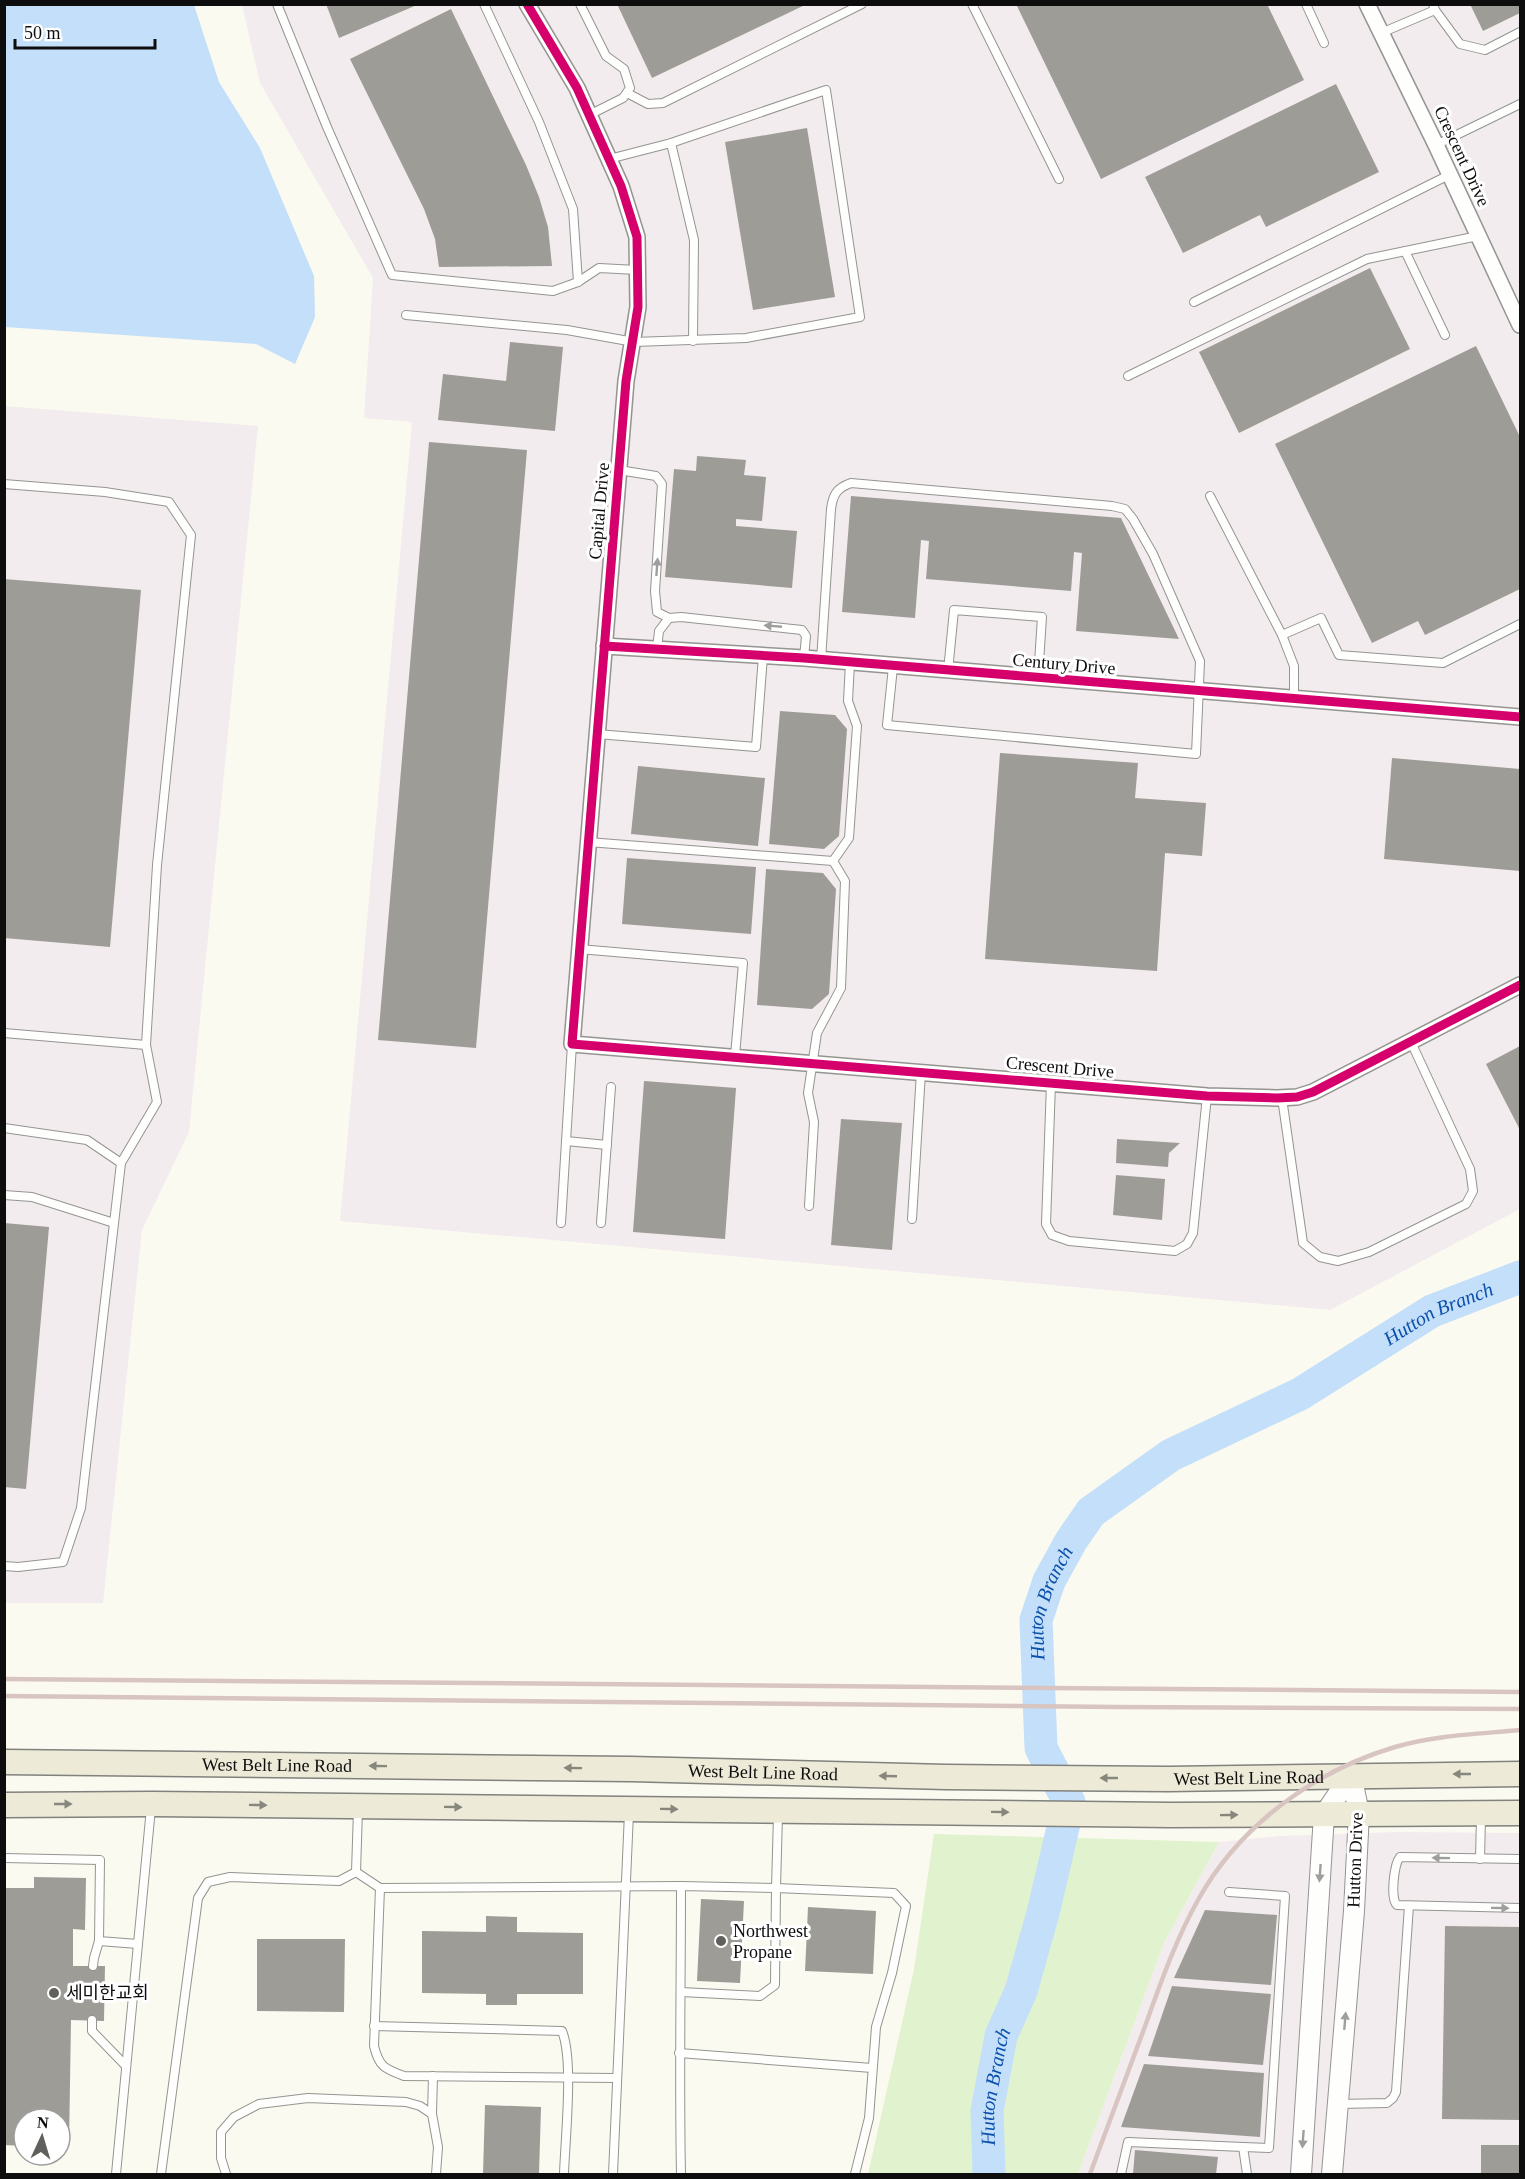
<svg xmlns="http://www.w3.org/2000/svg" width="1525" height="2179" font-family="'Times New Roman','Noto Sans KR',serif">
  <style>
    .industrial { fill: #f3ecee }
    .green { fill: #e0f3ce }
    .water { fill: #c4dff9 }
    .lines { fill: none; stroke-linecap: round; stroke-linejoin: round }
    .river { stroke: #c4dff9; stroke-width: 33 }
    .building { fill: #9e9c97 }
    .service-casing { stroke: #949490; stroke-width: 10 }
    .minor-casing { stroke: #949490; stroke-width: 18 }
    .tertiary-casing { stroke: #949490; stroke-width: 22 }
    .primary-casing { stroke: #81817d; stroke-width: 27 }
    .service { stroke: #fefefd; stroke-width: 8 }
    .minor { stroke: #fefefd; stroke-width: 15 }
    .tertiary { stroke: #fefefd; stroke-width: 20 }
    .primary { stroke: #edead8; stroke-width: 24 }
    .rail { stroke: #d8c5c2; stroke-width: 4.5 }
    .cycleway-casing { stroke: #fff; stroke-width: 13 }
    .cycleway { stroke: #d6006c; stroke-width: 9 }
    .oneway { fill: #9e9e9d }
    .oneway2 { fill: #88877d }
    .poi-dot { fill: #60605d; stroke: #fff; stroke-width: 2 }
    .labels { text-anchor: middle; stroke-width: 6; stroke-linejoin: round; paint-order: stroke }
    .street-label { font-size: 18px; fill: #0d0d0d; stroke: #fff }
    .poi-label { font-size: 18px; fill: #0d0d0d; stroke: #fff; text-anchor: start }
    .water-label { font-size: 20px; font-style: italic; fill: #0b50aa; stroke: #fff }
  </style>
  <rect width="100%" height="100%" fill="#fbfaf1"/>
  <g class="industrial">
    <polygon points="242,5 1520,5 1520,1209 1330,1310 340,1221 412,422 364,418 373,278 260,83"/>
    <polygon points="4,406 258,426 189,1132 142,1230 103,1603 5,1603"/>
    <polygon points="1398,1832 1520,1833 1520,2174 1078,2174 1164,1943 1219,1842 1279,1836"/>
  </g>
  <polygon class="green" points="934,1834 1219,1842 1164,1943 1078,2174 868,2174 914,1969"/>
  <polygon class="water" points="4,5 194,5 219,82 260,148 314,276 315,317 295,364 256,344 5,327"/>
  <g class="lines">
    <path class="river" id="s1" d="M989,2174L987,2111L1001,2036L1021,1991L1043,1913L1069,1802L1041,1748L1036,1620L1049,1581L1071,1541L1091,1512L1171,1455L1300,1394L1432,1311L1520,1277"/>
  </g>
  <g class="building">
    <polygon points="326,4 417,4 417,5 339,38"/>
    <polygon points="617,4 807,4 652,78"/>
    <polygon points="1016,4 1267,4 1304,80 1101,179"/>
    <polygon points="1470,4 1520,4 1520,13 1483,31"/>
    <polygon points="451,9 526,165 539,197 548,227 552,266 439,267 435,239 424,209 350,59"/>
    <polygon points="1336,84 1379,172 1266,227 1260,215 1183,253 1145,177"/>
    <polygon points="807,128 835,297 753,310 725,142"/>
    <polygon points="1370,268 1410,349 1239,433 1199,352"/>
    <polygon points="510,342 563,347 555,431 438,420 443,374 506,381"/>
    <polygon points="1476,346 1520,437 1520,589 1425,635 1418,621 1372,643 1275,444"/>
    <polygon points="429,442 527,450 476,1048 378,1040"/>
    <polygon points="697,456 746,460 744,475 766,477 762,521 736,519 736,526 797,531 792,588 665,577 674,469 696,471"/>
    <polygon points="851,496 1121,518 1179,639 1076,631 1082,553 1074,552 1071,591 926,579 929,541 921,540 915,618 842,612"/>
    <polygon points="4,579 141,590 110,947 4,938"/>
    <polygon points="780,711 835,715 847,729 839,836 824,849 769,844"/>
    <polygon points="1000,753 1138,763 1135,798 1206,803 1202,856 1165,853 1157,971 985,959"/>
    <polygon points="1392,758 1520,769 1520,871 1384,859"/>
    <polygon points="638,766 765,778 758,846 631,834"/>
    <polygon points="627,858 756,867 751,934 622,924"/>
    <polygon points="766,869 823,873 836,889 829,994 812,1009 757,1005"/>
    <polygon points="1520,1046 1520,1130 1486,1064"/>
    <polygon points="644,1081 736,1088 725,1239 633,1232"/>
    <polygon points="841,1119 902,1123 892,1250 831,1245"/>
    <polygon points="1117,1139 1180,1143 1169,1153 1168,1167 1116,1163"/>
    <polygon points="1116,1175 1165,1179 1162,1220 1113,1215"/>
    <polygon points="4,1223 49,1227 26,1489 4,1487"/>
    <polygon points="34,1877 86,1878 85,1930 73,1929 73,1966 105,1966 104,2021 71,2020 69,2146 60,2146 60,2119 24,2119 24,2146 4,2145 4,1888 34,1888"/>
    <polygon points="701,1899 744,1901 740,1983 697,1981"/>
    <polygon points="808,1907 876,1911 873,1974 805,1971"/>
    <polygon points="1205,1910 1277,1915 1271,1985 1174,1978"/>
    <polygon points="486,1916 517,1917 517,1932 583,1933 583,1994 517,1994 517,2005 486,2005 486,1994 422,1993 422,1931 486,1932"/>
    <polygon points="1445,1926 1520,1927 1520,2120 1442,2119"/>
    <polygon points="257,1939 345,1939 344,2012 257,2011"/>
    <polygon points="1172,1986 1271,1994 1263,2065 1148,2056"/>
    <polygon points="1144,2064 1264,2073 1260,2137 1121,2127"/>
    <polygon points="485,2105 541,2107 539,2174 483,2174"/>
    <rect x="1481" y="2145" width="39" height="29"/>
    <polygon points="1135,2150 1218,2157 1216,2174 1133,2174"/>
  </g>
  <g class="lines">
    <defs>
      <g id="service">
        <polyline points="277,4 327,127 392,275 553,291 578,282 599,268 637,270"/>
        <polyline points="484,4 539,122 573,209 578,282"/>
        <polyline points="580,4 606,56 624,69 630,88 623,98 589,115"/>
        <polyline points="972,4 1059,179"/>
        <polyline points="1306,4 1324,43"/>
        <polyline points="1435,10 1460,44 1485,50 1520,32"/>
        <polyline points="1381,33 1435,10 1433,4"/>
        <polyline points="627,93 648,104 663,103 862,4"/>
        <polyline points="671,143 694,240 693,341"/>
        <polyline points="1436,145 1520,104"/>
        <polyline points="1405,251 1445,335"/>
        <polyline points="1194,302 1449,175"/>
        <polyline points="406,315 567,330 634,342 746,338 860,317 826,90 671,143 609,159"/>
        <polyline points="1128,376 1367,259 1478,236"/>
        <polyline points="619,470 656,476 662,484 655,591 657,612 669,618 681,617 802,630 806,636 804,658"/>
        <polyline points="4,484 105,492 169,502 191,535 157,865 146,1045 157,1102 121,1163"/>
        <polyline points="1210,496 1282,635"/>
        <polyline points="657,649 659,631 669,618"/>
        <path d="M821,660L831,509C833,494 837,488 851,483L1112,506L1125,509L1133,519L1153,554L1200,661L1196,754L887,725L893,667"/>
        <polyline points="948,671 954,610 1042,617 1038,678"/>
        <polyline points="1294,699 1294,666 1282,635 1321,618 1339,655 1443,663 1520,624"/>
        <polyline points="597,734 756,747 763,656"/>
        <polyline points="588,842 833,861"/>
        <polyline points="579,949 743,963 735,1056"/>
        <polyline points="4,1033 146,1045"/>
        <polyline points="1051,1083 1046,1224 1052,1235 1069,1241 1175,1251 1187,1244 1193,1233 1207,1096"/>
        <polyline points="1282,1098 1303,1243 1320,1257 1338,1261 1369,1252 1466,1204 1473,1191 1470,1169 1411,1042"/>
        <polyline points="4,1128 87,1140 121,1163 81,1508 63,1562 18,1567 4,1566"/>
        <polyline points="566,1141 607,1145"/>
        <polyline points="4,1195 32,1197 114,1223"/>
        <polyline points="809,1206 814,1122 808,1093 817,1033 841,988 845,881 833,861 849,838 857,726 848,701 850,663"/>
        <polyline points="912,1219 921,1072"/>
        <polyline points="561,1223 572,1044"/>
        <polyline points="601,1223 611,1087"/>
        <polyline points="4,1858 100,1860 99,1941 138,1944"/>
        <polyline points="1480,1859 1481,1817"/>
        <path d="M1520,1859L1400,1857C1394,1864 1390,1899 1397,1905L1520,1908"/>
        <polyline points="356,1872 380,1888 681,1886 776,1888 778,1815"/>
        <path d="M380,1888L374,2046C379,2067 385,2069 404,2076L616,2078"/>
        <polyline points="1229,1892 1285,1896 1269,2148 1243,2147"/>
        <polyline points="93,1966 94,1958 99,1941"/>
        <polyline points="681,1992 760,1996 775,1985 776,1888 894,1893 906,1906 892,1973 876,2027 869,2118 855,2174"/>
        <polyline points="92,2020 92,2031 126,2066"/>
        <path d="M374,2026L562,2031C574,2060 565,2140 564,2174"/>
        <polyline points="679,2053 872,2068"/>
        <polyline points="1339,2104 1387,2103 1393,2098 1396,2092 1409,1906"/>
        <polyline points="432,2114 433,2076"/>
        <polyline points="116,2174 151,1808"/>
        <polyline points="161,2174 198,1898 208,1882 230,1877 339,1881 356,1872 358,1810"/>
        <polyline points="226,2174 221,2158 221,2132 234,2117 259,2104 308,2098 406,2102 420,2106 432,2114 438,2147 436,2174"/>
        <polyline points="613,2174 629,1813"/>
        <path d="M681,2174C679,2078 681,1982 681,1886"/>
        <polyline points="1121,2174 1128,2142 1243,2147 1247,2174"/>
      </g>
      <g id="minor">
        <polyline points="527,4 577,88 621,186 637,237 638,307 626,381 572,1044 1207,1096 1277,1098 1297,1097 1313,1092 1520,985"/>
        <polyline points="1367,4 1436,145 1520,325"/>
        <polyline points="604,646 804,658 1520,717"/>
      </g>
      <g id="tertiary">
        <polyline points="1301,2174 1324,1815 1351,1775"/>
        <polyline points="1332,2174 1354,1911 1359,1813 1351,1775"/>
      </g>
      <g id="primary">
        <path id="s2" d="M4,1762L631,1769L946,1777L1168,1779L1520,1774"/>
        <polyline points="4,1805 152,1804 1171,1815 1520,1813"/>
      </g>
    </defs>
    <use href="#service" class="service-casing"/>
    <use href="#minor" class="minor-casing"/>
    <use href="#tertiary" class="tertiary-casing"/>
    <use href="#primary" class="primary-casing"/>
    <use href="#service" class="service"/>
    <use href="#minor" class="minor"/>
    <use href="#tertiary" class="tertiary"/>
    <use href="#primary" class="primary"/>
    <g class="rail">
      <polyline points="4,1679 1520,1692"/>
      <polyline points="4,1696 1118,1707 1520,1709"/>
      <path d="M1090,2174C1108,2126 1126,2078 1144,2029C1160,1985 1175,1941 1198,1900C1239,1826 1314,1771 1395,1747C1435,1735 1479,1734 1520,1730"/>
    </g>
    <defs>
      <g id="cycleway">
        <polyline points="527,4 577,88 621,186 637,237 638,307 626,381 572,1044 1207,1096 1277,1098 1297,1097 1313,1092 1520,985"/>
        <polyline points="604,646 804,658 1520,717"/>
      </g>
    </defs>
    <use href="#cycleway" class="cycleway-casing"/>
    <use href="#cycleway" class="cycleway"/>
  </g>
  <defs><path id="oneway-solid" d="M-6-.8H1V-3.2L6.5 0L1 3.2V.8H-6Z" transform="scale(1.5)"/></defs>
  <g class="oneway">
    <use href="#oneway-solid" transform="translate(657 567) rotate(-86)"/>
    <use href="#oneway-solid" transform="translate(773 626) rotate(-175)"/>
    <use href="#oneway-solid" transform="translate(1441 1858) rotate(-179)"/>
    <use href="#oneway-solid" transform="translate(1320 1873) rotate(94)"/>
    <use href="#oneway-solid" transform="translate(1500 1908) rotate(1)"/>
    <use href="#oneway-solid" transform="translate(1345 2021) rotate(-85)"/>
    <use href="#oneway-solid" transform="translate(1303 2139) rotate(94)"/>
  </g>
  <g class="oneway2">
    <use href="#oneway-solid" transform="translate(378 1766) rotate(-179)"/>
    <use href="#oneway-solid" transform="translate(573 1768) rotate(-179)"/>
    <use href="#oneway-solid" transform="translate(1462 1774) rotate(180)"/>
    <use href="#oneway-solid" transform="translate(888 1776) rotate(-178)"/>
    <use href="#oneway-solid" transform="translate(1109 1778) rotate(-180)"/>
    <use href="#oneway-solid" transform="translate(63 1804)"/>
    <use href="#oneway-solid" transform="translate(258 1805) rotate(1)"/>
    <use href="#oneway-solid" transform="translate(453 1807) rotate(1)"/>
    <use href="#oneway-solid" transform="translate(669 1809) rotate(1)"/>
    <use href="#oneway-solid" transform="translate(1000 1812) rotate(1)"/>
    <use href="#oneway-solid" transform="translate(1229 1815) rotate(-1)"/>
  </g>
  <g class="poi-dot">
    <circle cx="721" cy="1941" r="6"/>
    <circle cx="54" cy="1993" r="6"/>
  </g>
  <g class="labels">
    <g class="street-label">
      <text transform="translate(1462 156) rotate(65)" y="6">Crescent Drive</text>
      <text transform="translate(599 511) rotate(-85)" y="6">Capital Drive</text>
      <text transform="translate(1064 664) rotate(5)" y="6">Century Drive</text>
      <text transform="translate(1060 1067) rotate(5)" y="6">Crescent Drive</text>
      <text dy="6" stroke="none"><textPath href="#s2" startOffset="273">West Belt Line Road</textPath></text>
      <text dy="6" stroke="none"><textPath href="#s2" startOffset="759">West Belt Line Road</textPath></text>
      <text dy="6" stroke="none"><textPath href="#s2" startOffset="1245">West Belt Line Road</textPath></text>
      <text transform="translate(1355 1860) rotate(-88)" y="6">Hutton Drive</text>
    </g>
    <g class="poi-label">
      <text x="733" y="1937">Northwest<tspan x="733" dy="21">Propane</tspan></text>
      <text x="66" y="1999">세미한교회</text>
    </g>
    <g class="water-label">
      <text dy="7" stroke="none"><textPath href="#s1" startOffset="1096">Hutton Branch</textPath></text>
      <text dy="7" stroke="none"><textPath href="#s1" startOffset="592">Hutton Branch</textPath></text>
      <text dy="7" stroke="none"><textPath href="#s1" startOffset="88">Hutton Branch</textPath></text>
    </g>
  </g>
  <rect width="1525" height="2179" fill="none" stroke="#0d0d0d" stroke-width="12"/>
  <g transform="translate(42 2137) rotate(4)"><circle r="28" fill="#ffffff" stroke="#9e9e9e" stroke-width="1.5"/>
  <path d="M0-4.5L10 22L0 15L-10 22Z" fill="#60605d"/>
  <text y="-9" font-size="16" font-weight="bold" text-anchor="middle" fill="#0d0d0d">N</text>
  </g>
  <path d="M15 39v9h140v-9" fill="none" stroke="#0d0d0d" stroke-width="3"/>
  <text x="24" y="39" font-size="18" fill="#0d0d0d" stroke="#ffffff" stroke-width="4.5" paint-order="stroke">50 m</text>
</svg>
